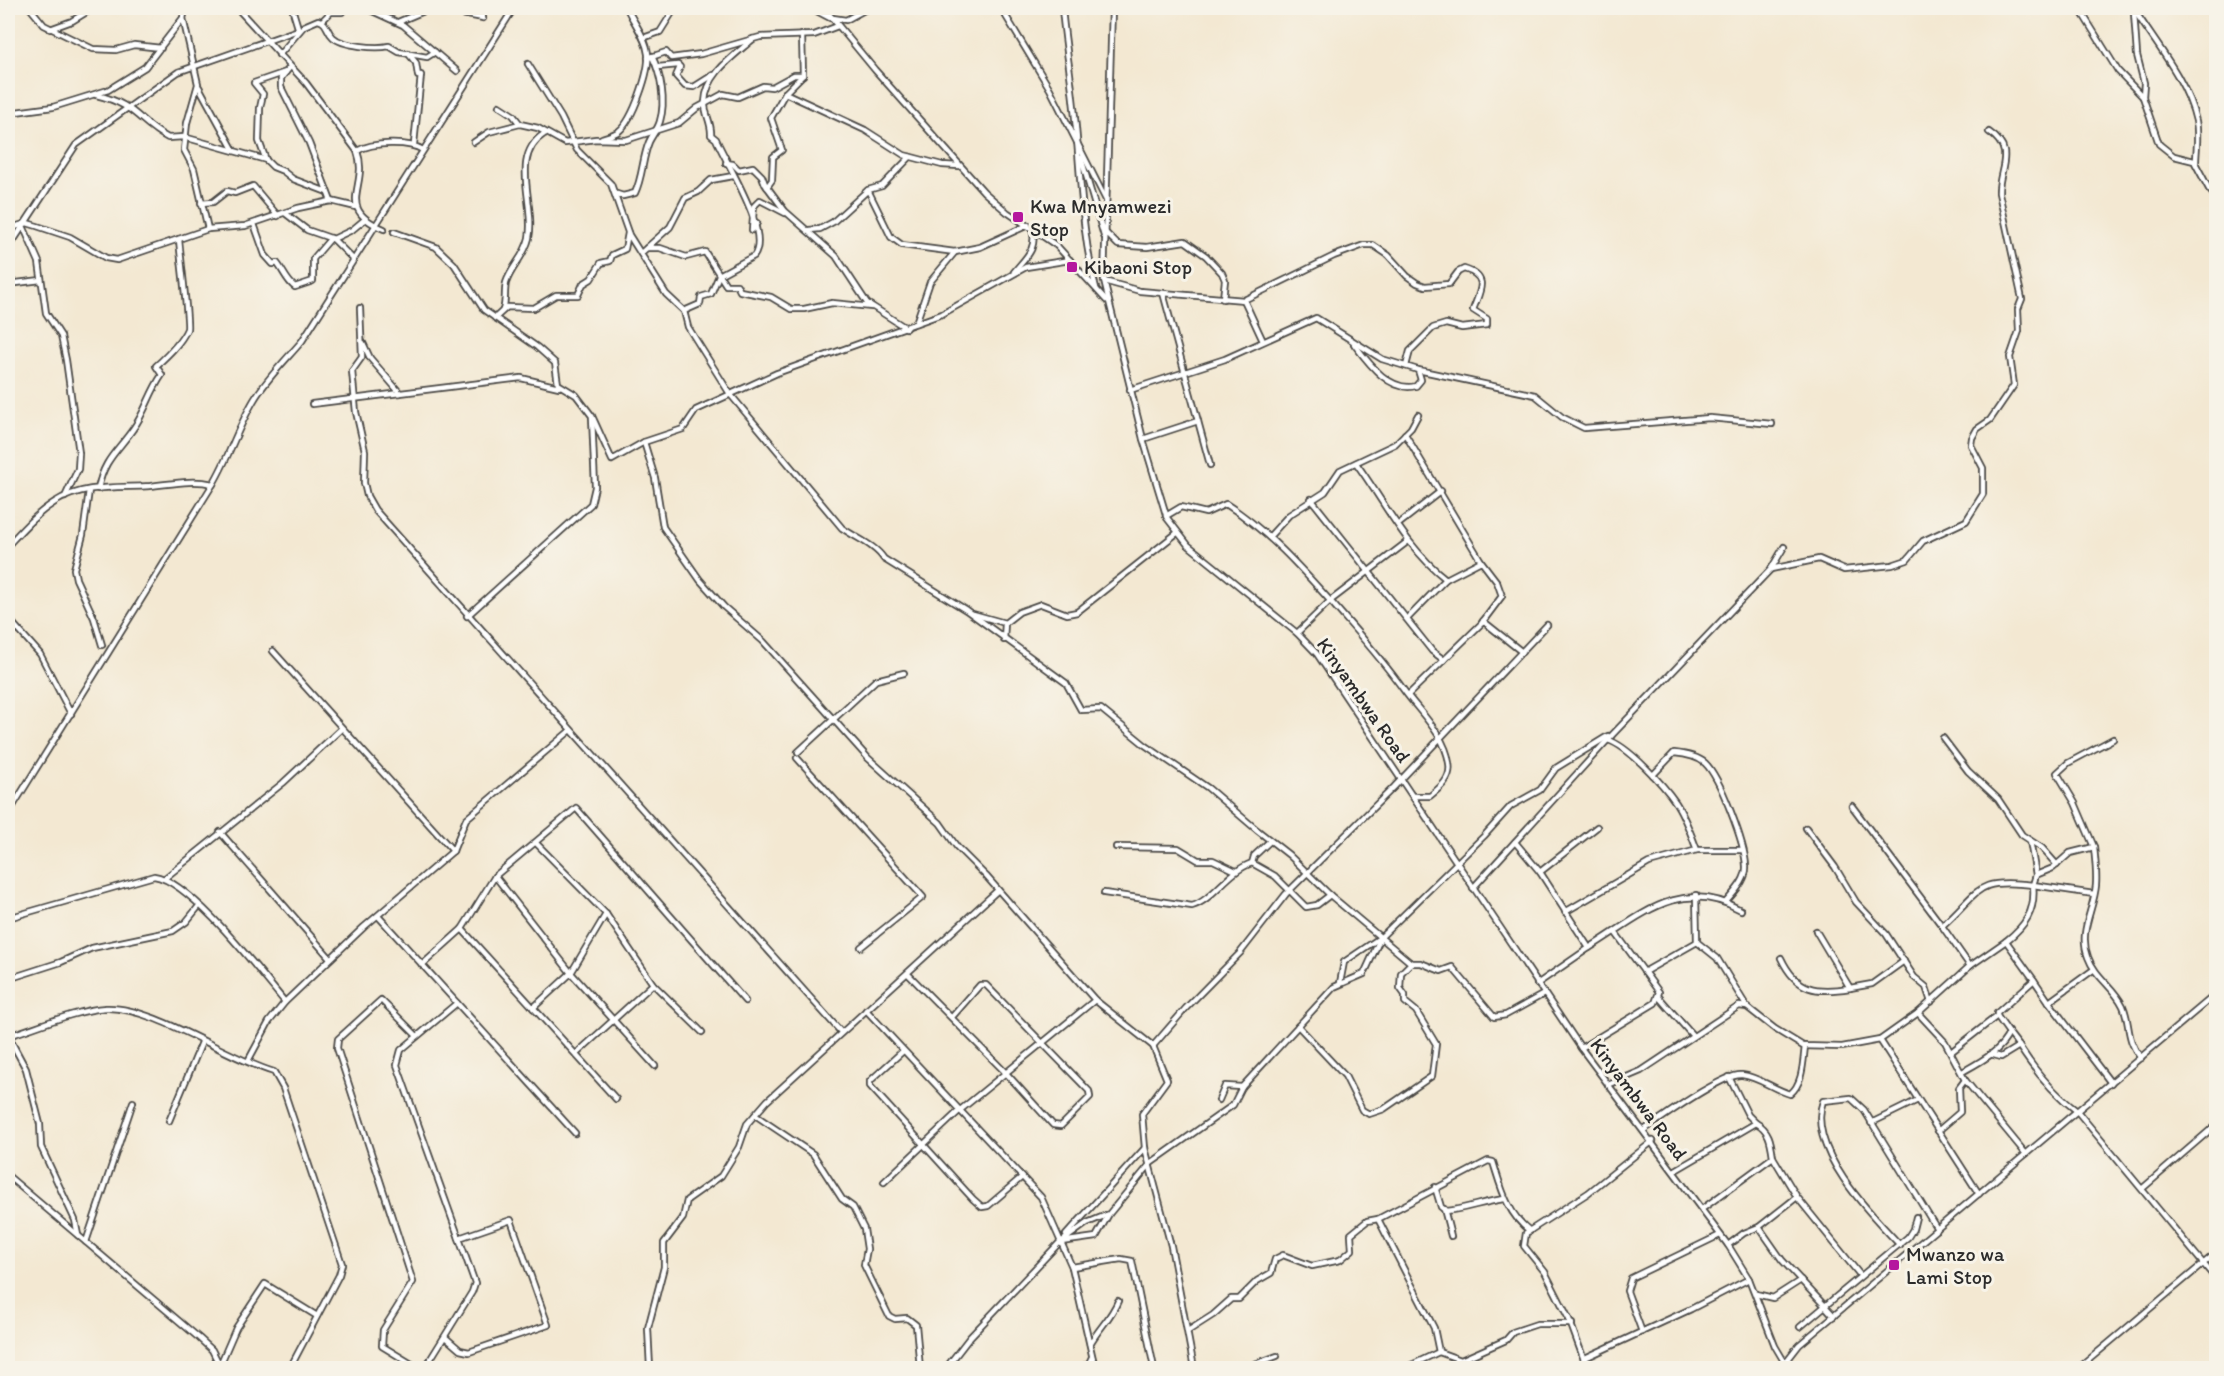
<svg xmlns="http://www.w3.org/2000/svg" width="2224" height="1376" font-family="Itim,sans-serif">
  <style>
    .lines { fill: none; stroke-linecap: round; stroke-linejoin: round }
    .minor-casing { stroke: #494744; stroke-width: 8 }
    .minor { stroke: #fff; stroke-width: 4.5 }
    .poi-dot { fill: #b5179e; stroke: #f7f3e8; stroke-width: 2 }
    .labels { text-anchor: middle; stroke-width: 6; stroke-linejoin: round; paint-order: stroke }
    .poi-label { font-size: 20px; fill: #2b2b2b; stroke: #f7f3e8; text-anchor: start }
    .street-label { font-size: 20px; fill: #2b2b2b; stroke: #f7f3e8 }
  </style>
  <rect width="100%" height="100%" fill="#f7f3e8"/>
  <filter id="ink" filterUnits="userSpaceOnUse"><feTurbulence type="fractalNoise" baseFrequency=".0167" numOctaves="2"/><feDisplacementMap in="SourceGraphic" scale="12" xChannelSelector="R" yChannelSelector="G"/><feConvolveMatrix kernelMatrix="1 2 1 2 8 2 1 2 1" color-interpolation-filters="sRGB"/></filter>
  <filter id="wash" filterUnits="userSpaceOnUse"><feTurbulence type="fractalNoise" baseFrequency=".008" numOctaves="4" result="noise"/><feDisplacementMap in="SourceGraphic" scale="24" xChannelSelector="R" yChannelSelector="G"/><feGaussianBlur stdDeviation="1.35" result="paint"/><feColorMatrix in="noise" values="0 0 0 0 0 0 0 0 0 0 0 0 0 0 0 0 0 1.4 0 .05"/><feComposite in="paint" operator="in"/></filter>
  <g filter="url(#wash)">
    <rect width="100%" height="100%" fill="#f3e8d2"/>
  </g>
  <g filter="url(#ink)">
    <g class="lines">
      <defs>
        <g id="minor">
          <polyline points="30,8 44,25 93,49 116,50 134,45 161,48"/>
          <path d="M237,8L306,83L357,151C370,186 333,208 384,229"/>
          <polyline points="292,8 299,31"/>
          <polyline points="366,8 403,25 457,71"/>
          <polyline points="449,8 457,13 483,18"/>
          <polyline points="477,8 483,18"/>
          <polyline points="811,8 830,18"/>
          <polyline points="824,8 875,70 984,192 1007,212 1057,246 1106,300"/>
          <polyline points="1001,8 1050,89 1106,200"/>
          <path d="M1062,8C1065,44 1072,81 1075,118C1081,175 1081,232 1096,288"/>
          <polyline points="1112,8 1104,281 1143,439 1167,518 1188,545 1297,633 1317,654 1581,1048 1728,1245 1749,1279 1775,1346 1785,1363"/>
          <polyline points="2079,8 2118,71 2143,97 2159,144 2174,156 2194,161 2209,189 2216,197"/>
          <path d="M2133,8C2155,43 2187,80 2196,121C2199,135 2196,150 2196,163"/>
          <polyline points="2134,13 2137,55 2144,83 2143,97"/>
          <polyline points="183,18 198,84 187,123 184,150 194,169 208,229"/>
          <polyline points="833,18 846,20 868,8"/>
          <polyline points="322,21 331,12 342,12 344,8"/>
          <polyline points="398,22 431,8"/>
          <polyline points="50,29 72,21 93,8"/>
          <polyline points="643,38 660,32 675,8"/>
          <polyline points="408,53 416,63 418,76 421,75 414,144"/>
          <path d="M279,55L304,26L318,20C328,22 326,31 333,37C342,46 377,49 389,46L399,52L427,57L435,52"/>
          <polyline points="648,58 666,52 671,58 701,54 760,37 814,35 838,26"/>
          <path d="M528,64L561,117L577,150L611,184L629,235L666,294L684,311L688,327L730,394L842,528C856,538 875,545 884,559L966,610L1066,683L1081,710L1101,709L1145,745L1208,788L1257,830L1289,855L1330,895L1411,963H1421L1441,971L1452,967L1494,1017L1506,1015L1544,994"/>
          <polyline points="290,67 286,72 254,83 263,94 260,108 259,141 266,160 273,167 283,171 293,179 327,192"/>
          <polyline points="658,67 678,65 680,67 676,76 685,86 694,87 713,75"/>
          <polyline points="286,72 281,78 281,87 309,143 331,201"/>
          <polyline points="199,87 233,149"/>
          <polyline points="785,93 865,130 904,155 942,165 959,166"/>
          <path d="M96,95C136,104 138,122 168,138L184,137L266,160"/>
          <polyline points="499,106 513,115 520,124 538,128 565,143 596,139 626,140 679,123 697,108 723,94 738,97 763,86 772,87 794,75 803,75 802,35"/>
          <polyline points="8,113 53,107 108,90 145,67 183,18 186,8"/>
          <path d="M602,138C608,136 615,134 619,131C633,120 650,71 648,54C646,37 633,22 627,8"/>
          <polyline points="474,142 489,132 520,124"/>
          <path d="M357,151C372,142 409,141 423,150"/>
          <polyline points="1081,158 1104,236"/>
          <polyline points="726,163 733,164 739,170 753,167 762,176 765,184 785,211 836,256 867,303 906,328"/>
          <polyline points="767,187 772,180 773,157 782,150 771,118 785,93 803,75"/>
          <polyline points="868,190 891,237 902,245 955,252 980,247 1028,225"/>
          <path d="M617,194L623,196L635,193C643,176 642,159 649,142C652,135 658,129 660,121C666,101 661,75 652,56"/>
          <polyline points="201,203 213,202 227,191 235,193 253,186 278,216"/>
          <polyline points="285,213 307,230 333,239 353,259"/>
          <polyline points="757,223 752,230 754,206 760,200 785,213"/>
          <path d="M254,224L265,255L273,264L277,263C283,270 287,282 295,287L313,281V259L331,238"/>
          <polyline points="24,228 39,262 46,313 61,336 66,360 79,453 78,469 65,497"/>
          <polyline points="8,229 27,223 37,226 70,237 106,258 117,260 208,229 245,226 298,208 331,201 356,207"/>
          <polyline points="809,230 820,229 833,222 868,190 882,186 910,157"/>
          <polyline points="394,232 436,247 454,264 484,310 537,347 555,363 558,384 576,395 592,416 612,460 644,442 683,429 696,410 777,373 942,314 1026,267 1070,260"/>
          <polyline points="1106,233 1118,245 1147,247 1185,241 1206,256 1222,273 1225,280 1223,299"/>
          <polyline points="333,239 352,230 364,220"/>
          <polyline points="647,248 660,248 686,257 705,252 726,285 737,285 740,291 771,297 791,309 804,309 832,303 872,307"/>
          <polyline points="8,249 76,145 178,72 298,30"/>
          <polyline points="641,253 670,227 685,198 698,192 711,180 733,176"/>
          <path d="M1014,272C1026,257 1038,249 1032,228"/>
          <path d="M1104,281L1140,291L1244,300L1334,256L1364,245H1373L1388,255L1407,276L1417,283L1425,286L1449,284L1458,272L1464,269C1491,277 1479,292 1473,310L1487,319V325L1462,328L1446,324L1433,328L1410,351L1406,366"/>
          <polyline points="8,284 41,280"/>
          <polyline points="1163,293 1210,465"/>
          <polyline points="1244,300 1263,341"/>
          <polyline points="360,308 362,357 352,371 356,412 365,451 364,483 367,496 375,510 841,1032"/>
          <path d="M503,310C506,302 504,292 506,283C511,267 525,256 529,238C536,204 509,157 544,134"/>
          <path d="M684,311L700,304L701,297L711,294L719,275L754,256C771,232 727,165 716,139L711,135C712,123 704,113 705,102C706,74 734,56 753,39"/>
          <polyline points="495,318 507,307 534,308 556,295 578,295 583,284 591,279 601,263 610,261 612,255 625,249 628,233"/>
          <polyline points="916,323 930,282 955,252"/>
          <polyline points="363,343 370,358 400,393"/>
          <path d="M1354,344C1367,361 1389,393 1416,386L1421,380L1418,370"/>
          <polyline points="1130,390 1225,359 1316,318 1382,359 1418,370 1535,395 1562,417 1584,428 1710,418 1772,424"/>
          <polyline points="312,404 521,378 559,387"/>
          <polyline points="1405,434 1481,561 1497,582 1502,596 1481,624 1408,695"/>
          <polyline points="1143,439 1198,421"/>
          <polyline points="644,442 655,478 663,527 700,580 724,607 763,641 868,758 940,823 957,847 986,876 1095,1000 1153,1046 1167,1080 1142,1114 1145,1148 1171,1246 1194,1368"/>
          <path d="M1356,463C1385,503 1407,549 1446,579"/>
          <path d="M98,489C104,459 117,452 133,429C145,413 150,392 162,375L156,366C167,356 181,343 187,329C189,323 180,253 179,239"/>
          <polyline points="89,490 83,535 74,569 76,579 94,618 102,645"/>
          <polyline points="1311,499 1432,651 1444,660"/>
          <path d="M1166,516L1181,507L1206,513L1226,504C1267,530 1301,568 1333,604C1357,632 1382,659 1403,689C1419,712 1445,734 1449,763C1452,778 1441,787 1430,796H1413"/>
          <polyline points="1400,523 1441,491"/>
          <polyline points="1269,537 1289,515 1325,492 1340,470 1395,444 1411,428 1418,415"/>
          <path d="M8,545C22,530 37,513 55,502C83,484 119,488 150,486C171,484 192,479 213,484"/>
          <polyline points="1771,569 1784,547"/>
          <polyline points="973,614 1005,623 1019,612 1041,604 1067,614 1077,612 1177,533"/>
          <polyline points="467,616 591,504 595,487 592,417"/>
          <polyline points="8,618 40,654 71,714"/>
          <polyline points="1408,618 1446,579 1481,561"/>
          <polyline points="1483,621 1522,652"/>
          <polyline points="1297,633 1330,601 1407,542"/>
          <polyline points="1004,640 1005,623"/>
          <polyline points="273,651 453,851"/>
          <polyline points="1943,738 1968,771 1998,799 2022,835 2042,848 2057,865"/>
          <path d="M1608,740C1628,746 1664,785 1676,803C1685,817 1691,834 1697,850"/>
          <polyline points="798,752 876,680 904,673"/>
          <polyline points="797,758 923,897 861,947"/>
          <path d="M1653,775L1674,753C1685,754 1697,756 1705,763C1720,777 1745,844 1746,866C1747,880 1734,892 1726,902"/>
          <polyline points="1852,806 1942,926"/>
          <path d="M8,814L213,484C229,457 238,427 254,400C267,378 286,360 302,341L514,8"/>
          <polyline points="1806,828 1835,867 1856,902 1886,934 1914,977 1926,987 1931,1002"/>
          <polyline points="220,832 330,958"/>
          <polyline points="2030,841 2036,875"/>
          <polyline points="1515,842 1540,872 1597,827"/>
          <polyline points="536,843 606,914 653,984 702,1032"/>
          <polyline points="1116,847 1178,848 1198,860 1213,860 1236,871"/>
          <polyline points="2094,847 2075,803 2057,773 2068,763 2113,739"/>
          <polyline points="1252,863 1254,856 1270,841"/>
          <path d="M1540,872L1589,948C1640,917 1679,876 1741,910"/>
          <polyline points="495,876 571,973 655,1066"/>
          <polyline points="165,878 283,783 341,729"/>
          <path d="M1473,888L1613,734L1771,569L1819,559L1844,570L1892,565L1907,560L1923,541L1966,521L1983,494V468L1971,445L1972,438L1977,429L1990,420L2014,385L2010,357L2019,331L2018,309L2022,299L1999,193C1998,169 2017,151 1989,132"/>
          <path d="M1104,893L1192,906C1213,900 1228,871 1252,863L1275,876L1306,907L1317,905L1330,895"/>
          <path d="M2094,894L2033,885L2036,875L2053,868L2070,853L2094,847C2095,859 2097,872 2096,885C2094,910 2078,931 2088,957C2095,977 2114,987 2123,1006C2131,1025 2125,1038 2141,1058"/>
          <polyline points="1696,895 1697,942"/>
          <polyline points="1565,912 1649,863 1697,850 1742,850"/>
          <polyline points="378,916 575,1133"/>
          <path d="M8,918L154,876C191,881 259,971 285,1002"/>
          <polyline points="462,929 616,1099"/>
          <polyline points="1816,931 1850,988 1872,984 1904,961"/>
          <path d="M1781,958C1797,992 1817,993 1850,988"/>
          <polyline points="422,965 462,929 495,876 576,808 745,1001"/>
          <polyline points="1970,966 2006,941"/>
          <path d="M1644,972L1697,942L1717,958L1747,1007L1775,1029L1803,1046L1842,1047L1880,1040L1918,1013L1970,966L1942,926C1982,890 1974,878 2033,885C2036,911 2025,926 2006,941L2034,980"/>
          <polyline points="908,974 1006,1073 1053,1125 1061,1126 1090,1097 1089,1091 986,985 980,985 952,1017"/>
          <polyline points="8,979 61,962 92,948 173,931 186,922 199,906"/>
          <polyline points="1340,983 1344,962 1381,937"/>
          <polyline points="1537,984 1589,948"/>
          <polyline points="1658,996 1693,1036"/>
          <polyline points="2049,1002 2111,1083"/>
          <polyline points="533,1008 571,973 606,914"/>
          <polyline points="866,1010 1041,1197 1072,1267 1095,1368"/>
          <polyline points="1918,1013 1945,1042 1965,1080 2026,1154"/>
          <polyline points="1298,1026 1345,1076 1362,1110 1369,1114 1384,1109 1432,1076 1436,1044 1416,1011 1405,1002 1405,995 1400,988 1401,973 1411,963"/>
          <polyline points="8,1028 11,1041 26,1069 40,1124 41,1147 75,1220 78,1235"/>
          <path d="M8,1036C37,1027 76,1010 106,1008C153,1006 226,1058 274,1072L283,1088L342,1264L339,1275L290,1368"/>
          <polyline points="417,1036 381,1000 338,1039 337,1048 413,1282 383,1330 382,1346 418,1368"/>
          <polyline points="1880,1040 1979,1194"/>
          <polyline points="1153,1046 1186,1008 1240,953 1286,894 1394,787 1547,625"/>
          <path d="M2019,1046C2035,1071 2053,1093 2077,1111L2216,1279"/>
          <polyline points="1581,1048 1655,1003 1659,992 1615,932"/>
          <polyline points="903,1051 870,1081 870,1086 973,1199 982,1207 988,1206 1022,1177"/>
          <polyline points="1951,1052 1997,1016"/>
          <polyline points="576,1054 653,984"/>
          <polyline points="1990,1054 2001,1057 2019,1046 2009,1033"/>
          <polyline points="248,1061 269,1022 285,1002 364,927 453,851 466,819 571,730"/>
          <path d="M1962,1072C1978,1063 2002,1051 2009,1033L1997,1016V1013L2034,980L2049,1002L2093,970"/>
          <polyline points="1729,1077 1748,1115 1756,1123"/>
          <polyline points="1608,1085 1641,1071 1739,1006 1747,1007"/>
          <polyline points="1219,1100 1225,1086 1242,1087"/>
          <polyline points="755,1115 813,1154 842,1199 853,1207 864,1229 867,1249 864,1265 889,1316 895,1319 907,1318 916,1325 920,1368"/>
          <polyline points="169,1121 202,1042"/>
          <polyline points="1871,1123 1918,1100"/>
          <path d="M1644,1130C1662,1118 1723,1073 1742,1075C1759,1077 1773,1089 1790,1094C1803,1084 1803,1062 1805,1046"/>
          <polyline points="1938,1131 1960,1112 1959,1088 1965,1080"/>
          <path d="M1674,1171L1756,1123C1770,1130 1771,1143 1773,1157L1702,1209"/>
          <polyline points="8,1176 199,1338 212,1350 221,1368"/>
          <polyline points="884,1182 959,1111 1095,1000"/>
          <path d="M1435,1187L1441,1207L1446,1211C1466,1209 1485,1201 1505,1199"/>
          <polyline points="2143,1188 2216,1125"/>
          <polyline points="1797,1197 1860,1275"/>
          <polyline points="1444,1209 1451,1236"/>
          <polyline points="1109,1214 1087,1223 1061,1242 1096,1237 1109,1214 1151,1163 1233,1105 1242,1087 1334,987 1364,974 1381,937 1484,836 1511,806 1540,790 1556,768 1608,736"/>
          <polyline points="1759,1227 1782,1260 1825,1306 1800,1327"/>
          <path d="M1530,1231C1507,1214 1501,1187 1493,1162L1488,1161L1378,1219L1434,1328L1439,1352L1461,1360L1506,1340L1513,1332L1537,1324H1572"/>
          <polyline points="1066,1235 1145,1148"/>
          <polyline points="86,1242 133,1102"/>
          <polyline points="1728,1245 1744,1233 1759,1227 1797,1197 1773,1157"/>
          <path d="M1900,1245C1869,1213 1806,1148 1823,1101L1851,1098L1864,1110L1937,1229"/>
          <polyline points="1072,1267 1121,1259 1132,1261 1154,1368"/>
          <polyline points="1756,1294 1773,1298 1801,1280"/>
          <polyline points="1834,1316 1825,1306 1908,1237 1913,1229 1916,1217"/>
          <polyline points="1188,1331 1213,1315 1231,1299 1239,1299 1257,1281 1271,1273 1275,1259 1283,1255 1312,1266 1340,1260 1352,1250 1351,1234 1367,1221 1378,1219"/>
          <polyline points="1642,1332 1627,1291 1631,1278 1720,1235"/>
          <polyline points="445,1337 460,1350 469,1352 548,1325 511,1220 459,1238"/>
          <path d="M1090,1344C1099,1328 1111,1318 1118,1301"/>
          <polyline points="1585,1358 1691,1309 1749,1279"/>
          <polyline points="220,1365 236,1328 265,1284 317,1316"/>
          <polyline points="295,1368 301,1366 312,1368"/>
          <polyline points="425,1368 472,1292 475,1283 397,1065 401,1050 457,1003"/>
          <polyline points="650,1368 648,1328 664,1267 664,1243 683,1218 687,1200 721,1176 739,1147 747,1124 767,1101 998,890"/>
          <polyline points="946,1368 970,1337 1061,1241"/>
          <polyline points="1074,1368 1088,1365 1092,1357"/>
          <polyline points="1244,1368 1277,1356"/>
          <polyline points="1405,1368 1439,1352"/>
          <polyline points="1587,1368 1569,1319 1545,1272 1524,1246 1526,1233 1588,1193 1653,1141"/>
          <polyline points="1789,1368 1785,1363 1799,1345 2216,994"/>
          <polyline points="2079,1368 2216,1253"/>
        </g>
      </defs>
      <use href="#minor" class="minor-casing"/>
      <use href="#minor" class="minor"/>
    </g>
  </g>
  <g class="poi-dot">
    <rect x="1012" y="211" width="12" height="12" rx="3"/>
    <rect x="1066" y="261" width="12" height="12" rx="3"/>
    <rect x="1888" y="1259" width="12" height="12" rx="3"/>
  </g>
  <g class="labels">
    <g class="poi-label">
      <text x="1030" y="213">Kwa Mnyamwezi<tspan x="1030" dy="23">Stop</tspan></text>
      <text x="1084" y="274">Kibaoni Stop</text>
      <text x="1906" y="1261">Mwanzo wa<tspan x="1906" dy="23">Lami Stop</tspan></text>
    </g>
    <g class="street-label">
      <text transform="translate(1364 700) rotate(55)" y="7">Kinyambwa Road</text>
      <text transform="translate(1639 1099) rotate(53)" y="7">Kinyambwa Road</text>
    </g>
  </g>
  <rect width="2224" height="1376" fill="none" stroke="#f7f3e8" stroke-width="30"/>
</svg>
